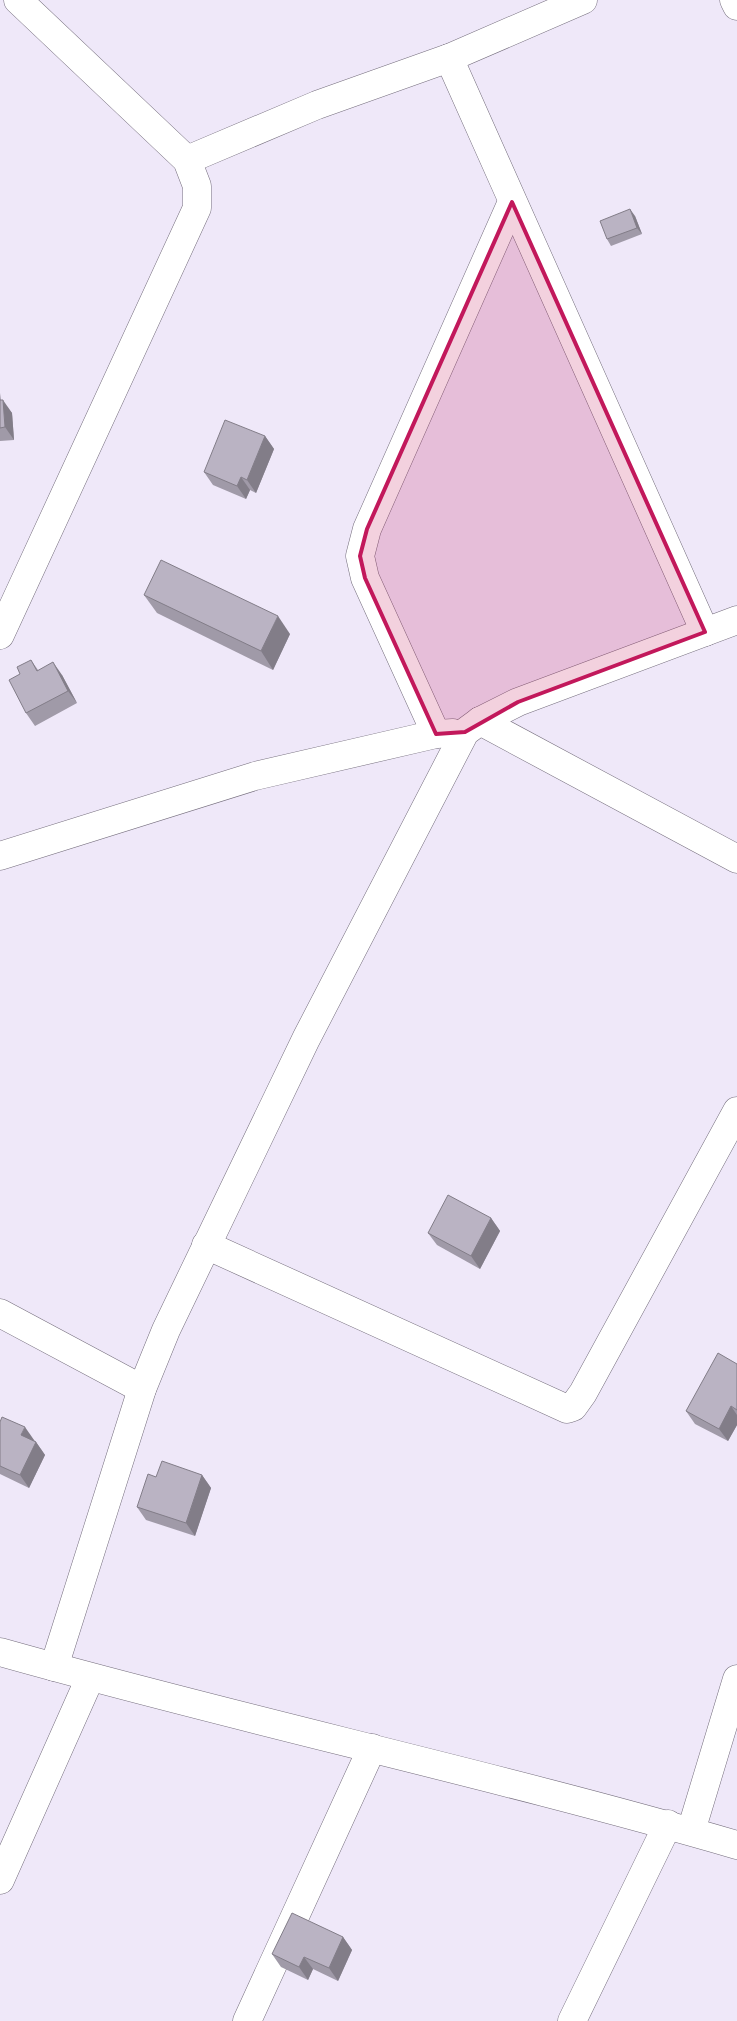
<svg xmlns="http://www.w3.org/2000/svg" width="737" height="2021" font-family="'Noto Sans',sans-serif">
  <style>
    .lines { fill: none; stroke-linecap: round; stroke-linejoin: round }
    .street-casing { stroke: #756e7d; stroke-width: 29 }
    .street { stroke: #fff; stroke-width: 28 }
    .wall { fill: #a09aa8 }
    .shaded-wall { fill: #827d88 }
    .building { fill: #bab3c3; stroke: #827d88 }
    .marked { fill: #c2185b; fill-opacity: 0.2; stroke: #c2185b; stroke-width: 4; stroke-linejoin: round }
  </style>
  <rect width="100%" height="100%" fill="#efe8f9"/>
  <g class="lines">
    <defs>
      <g id="street">
        <polyline points="734,0 737,6"/>
        <polyline points="449,58 705,632"/>
        <polyline points="187,160 317,105 449,58 583,0"/>
        <polyline points="0,635 197,208 197,186 187,160 18,0"/>
        <polyline points="480,721 737,859"/>
        <polyline points="436,734 365,578 360,556 367,529 512,202"/>
        <polyline points="0,856 255,776 436,734 453,733"/>
        <polyline points="206,1245 567,1409 573,1407 583,1393 737,1111"/>
        <polyline points="0,1313 142,1389"/>
        <path d="M0,1652C244,1721 493,1774 737,1845"/>
        <polyline points="54,1667 142,1389 166,1330 306,1039 465,732 480,721 518,702 737,620"/>
        <polyline points="691,1831 737,1679"/>
        <polyline points="0,1880 90,1678"/>
        <polyline points="247,2021 372,1748"/>
        <polyline points="572,2021 668,1824"/>
      </g>
    </defs>
    <use href="#street" class="street-casing"/>
    <use href="#street" class="street"/>
  </g>
  <g class="wall">
    <polygon points="635,216 642,234 611,246 607,239"/>
    <polygon points="0,393 1,400 12,413 14,440 0,441"/>
    <polygon points="265,436 274,449 256,493 250,490 246,499 213,485 204,472"/>
    <polygon points="144,595 290,634 273,670 157,613"/>
    <polygon points="31,660 38,670 62,675 77,703 35,726 26,713 20,674"/>
    <polygon points="491,1218 500,1231 480,1269 437,1245 428,1233"/>
    <polygon points="737,1364 737,1425 728,1441 695,1424 686,1411"/>
    <polygon points="0,1422 34,1440 36,1442 45,1455 29,1488 0,1474"/>
    <polygon points="202,1475 211,1488 195,1536 146,1520 137,1507"/>
    <polygon points="343,1937 352,1950 338,1981 313,1969 308,1980 281,1967 272,1954"/>
  </g>
  <g class="shaded-wall">
    <polygon points="630,209 635,216 642,234 637,228"/>
    <polygon points="3,400 12,413 14,440 5,427"/>
    <polygon points="265,436 274,449 256,493 247,480"/>
    <polygon points="241,477 250,490 246,499 237,486"/>
    <polygon points="278,616 290,634 273,670 261,651"/>
    <polygon points="53,662 62,675 77,703 68,691"/>
    <polygon points="491,1218 500,1231 480,1269 471,1256"/>
    <polygon points="731,1406 737,1415 737,1425 728,1441 719,1429"/>
    <polygon points="25,1427 34,1440 30,1448 21,1435"/>
    <polygon points="36,1442 45,1455 29,1488 20,1475"/>
    <polygon points="202,1475 211,1488 195,1536 186,1523"/>
    <polygon points="343,1937 352,1950 338,1981 329,1968"/>
    <polygon points="304,1957 313,1969 308,1980 299,1967"/>
  </g>
  <g class="building">
    <polygon points="630,209 637,228 607,239 600,221"/>
    <polygon points="0,400 3,400 5,427 0,428"/>
    <polygon points="225,420 265,436 247,480 241,477 237,486 204,472"/>
    <polygon points="161,560 278,616 261,651 144,595"/>
    <polygon points="31,660 37,671 53,662 68,691 26,713 9,680 20,674 17,667"/>
    <polygon points="448,1195 491,1218 471,1256 428,1233"/>
    <polygon points="718,1353 737,1364 737,1410 731,1406 719,1429 686,1411"/>
    <polygon points="2,1417 25,1427 21,1435 36,1442 20,1475 0,1466 0,1422"/>
    <polygon points="162,1461 202,1475 186,1523 137,1507 148,1474 156,1477"/>
    <polygon points="292,1913 343,1937 329,1968 304,1957 299,1967 272,1954"/>
  </g>
  <path class="marked" d="M512,202L705,632L518,702L465,732L436,734L365,578L360,556L367,529Z"/>
</svg>
